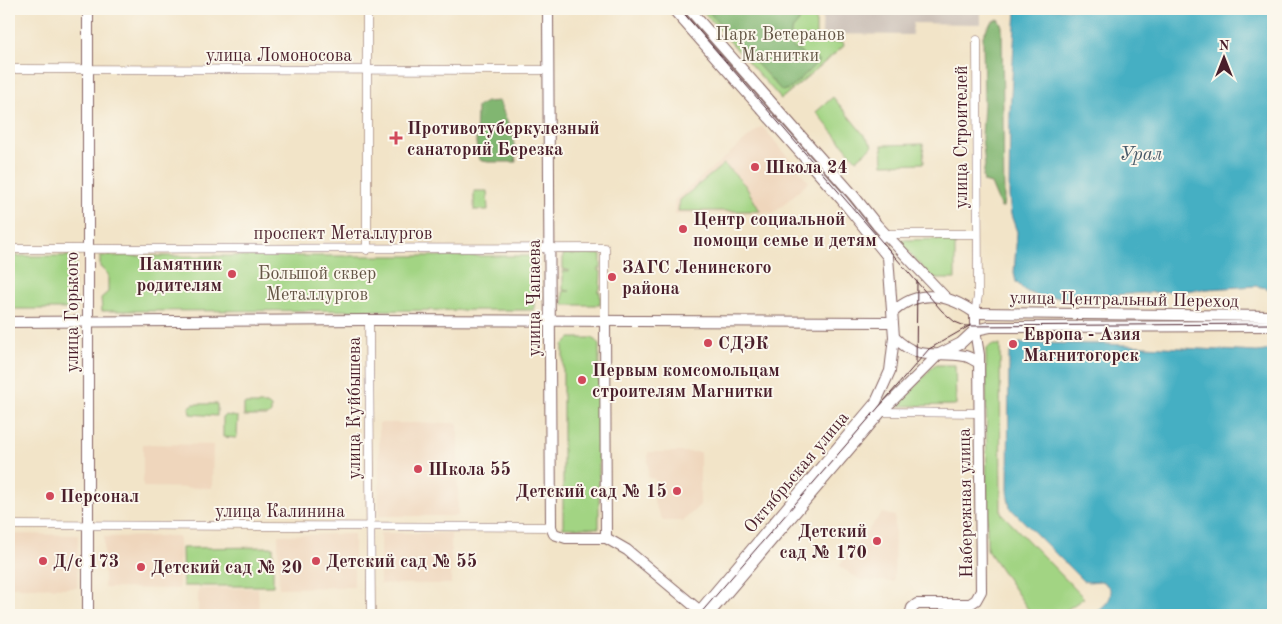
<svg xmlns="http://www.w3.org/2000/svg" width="1282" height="624" font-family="'Old Standard TT',serif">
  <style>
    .built { fill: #efd6bc }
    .industrial { fill: #cdc2b9 }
    .green { fill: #a2d483; stroke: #767a57 }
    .forest { fill: #81b671; stroke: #666a4e }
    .water { fill: #45afc3; stroke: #486777 }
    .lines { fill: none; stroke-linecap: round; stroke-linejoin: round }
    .street-casing { stroke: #856462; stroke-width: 9 }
    .secondary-casing { stroke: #856462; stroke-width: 12 }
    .street { stroke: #fff; stroke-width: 8 }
    .secondary { stroke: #fff; stroke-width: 10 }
    .tram { stroke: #4a1f2b; stroke-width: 1 }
    .poi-dot { fill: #d1495b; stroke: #fbf7ec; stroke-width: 2 }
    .labels { text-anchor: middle; stroke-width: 4; stroke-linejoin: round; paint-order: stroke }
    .park-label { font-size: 18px; fill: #645545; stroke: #fbf7ec }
    .street-label { font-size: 18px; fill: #4a1f2b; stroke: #fbf7ec }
    .poi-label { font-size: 18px; font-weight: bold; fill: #4a1f2b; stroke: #fbf7ec; text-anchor: start }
    .water-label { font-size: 19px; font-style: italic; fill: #485968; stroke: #fbf7ec }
  </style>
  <rect width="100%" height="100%" fill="#fbf7ec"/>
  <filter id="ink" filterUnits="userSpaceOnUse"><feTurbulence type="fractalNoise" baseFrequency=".02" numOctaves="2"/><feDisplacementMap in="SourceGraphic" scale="10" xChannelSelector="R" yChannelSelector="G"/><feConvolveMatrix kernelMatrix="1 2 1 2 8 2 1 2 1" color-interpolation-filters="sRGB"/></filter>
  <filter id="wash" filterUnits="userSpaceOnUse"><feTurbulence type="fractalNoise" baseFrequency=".0096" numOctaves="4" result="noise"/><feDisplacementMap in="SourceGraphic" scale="20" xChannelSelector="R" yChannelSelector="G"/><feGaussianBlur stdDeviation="1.12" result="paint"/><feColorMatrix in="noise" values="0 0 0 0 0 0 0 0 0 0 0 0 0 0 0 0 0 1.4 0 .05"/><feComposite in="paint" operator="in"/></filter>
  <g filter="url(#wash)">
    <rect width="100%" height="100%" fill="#f2e4c8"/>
    <g class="built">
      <polygon points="762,126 809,182 774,213 675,215 674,200"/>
      <rect x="379" y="423" width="79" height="93"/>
      <polygon points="143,444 213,445 212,488 143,487"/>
      <polygon points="648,452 700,452 700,505 683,521 663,521 654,503 655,479 648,478"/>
      <polygon points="882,513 895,516 894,582 860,580 839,566"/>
      <rect x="380" y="533" width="71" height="51"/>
      <polygon points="9,534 78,535 77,588 9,587"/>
      <polygon points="354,534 354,587 279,588 278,535"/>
      <polygon points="179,536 179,589 104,588 104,537"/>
      <polygon points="258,588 259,615 198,615 198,589"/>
    </g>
    <polygon class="industrial" points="823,9 981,9 981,24 913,23 912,35 822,34"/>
    <g class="green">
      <polygon points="701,9 816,9 816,43 843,42 844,46 781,99"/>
      <polygon points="833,97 873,146 856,160 816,112"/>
      <polygon points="923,144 924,163 883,164 882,145"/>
      <polygon points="724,164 745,185 760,211 678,211 680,200"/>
      <polygon points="474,191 487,191 488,210 474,210"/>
      <polygon points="955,239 955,279 933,279 898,240"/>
      <polygon points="563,254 601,254 601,269 598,269 598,271 601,271 600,289 598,290 598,292 600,292 600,305 563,305 563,291 570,291 563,290 563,271 570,271 563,269"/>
      <polygon points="9,256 76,256 76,267 73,268 73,298 76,298 76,309 9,309"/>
      <polygon points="100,256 534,256 534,310 102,311 101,298 108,292 108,274 100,267"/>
      <polygon points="570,338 593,338 599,345 599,528 563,528 563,345"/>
      <polygon points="991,345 1000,345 1001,513 1084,598 1059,615 1032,615 987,549 986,357 986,350"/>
      <polygon points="934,365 955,365 956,405 899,406"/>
      <polygon points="194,404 217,404 217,416 190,414 189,407"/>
      <polygon points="244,404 267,404 271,407 271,413 269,415 266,416 244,416"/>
      <polygon points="225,415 238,417 237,436 236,438 223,437 223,417"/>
      <polygon points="273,547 273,586 183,586 182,548"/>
    </g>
    <g class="forest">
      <polygon points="706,9 805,9 798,23 791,31 791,46 810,59 816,58 819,61 791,88 782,91"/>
      <path d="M998,19L1002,26L1004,199L1003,207L1001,208L991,184L984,182L983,175L985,165L982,137L984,104L983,36C987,28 990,21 998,19Z"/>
      <polygon points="499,101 513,136 516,162 488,162 479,160 476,143 477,107 486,102"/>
    </g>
    <g class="water">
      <polygon points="1016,9 1273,9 1273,291 1266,288 1256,286 1065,298 1038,296 1025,291 1016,282 1014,273 1017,232 1011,215 1009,196 1010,113"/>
      <path d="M1020,343L1107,344L1257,352L1265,351L1273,346V615H1096L1097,611C1109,603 1119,591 1101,581L1088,582L1083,581L1010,508L1008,498L1009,356L1013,347Z"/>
    </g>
  </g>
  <g filter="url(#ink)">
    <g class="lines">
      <defs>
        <g id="street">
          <polyline points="367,9 367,250"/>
          <polyline points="9,69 549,70"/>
          <polyline points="876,243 886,234 977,234"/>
          <polyline points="9,249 605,248 605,321"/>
          <polyline points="975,313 978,296 977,40"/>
          <polyline points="369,320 371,615"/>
          <polyline points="882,412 980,413"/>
          <polyline points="9,525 551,527"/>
        </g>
        <g id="secondary">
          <polyline points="88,9 88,615"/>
          <polyline points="548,9 551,527 554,534 566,538 606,538 627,550 705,615"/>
          <polyline points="673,9 842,200 888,257 894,337 890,371 876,402 696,615"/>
          <polyline points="689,9 854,196 877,225 946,298"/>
          <path d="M893,312C919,288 948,294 975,313"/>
          <polyline points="975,313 1273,316"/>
          <polyline points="605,321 606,538"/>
          <polyline points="9,322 369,320 892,322"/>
          <polyline points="975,330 990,327 1008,327 1273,326"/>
          <path d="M894,337C920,363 934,350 965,356C970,357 975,361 979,363"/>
          <polyline points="708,615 880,413 939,354 961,343 975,330"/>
          <polyline points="910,615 912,608 917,604 970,604 976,600 981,591 979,355 975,330 975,313"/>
        </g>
      </defs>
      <use href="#street" class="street-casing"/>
      <use href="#secondary" class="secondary-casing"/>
      <use href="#street" class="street"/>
      <use href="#secondary" class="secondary"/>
      <g class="tram">
        <polyline points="680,9 942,311 955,322 965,326 1273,324"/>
        <polyline points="916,366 917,281"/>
        <polyline points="699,615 929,349 971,325"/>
      </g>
    </g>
  </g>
  <g class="poi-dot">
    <path d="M393.5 130.5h5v5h5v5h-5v5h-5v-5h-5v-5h5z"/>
    <circle cx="755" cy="167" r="5"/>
    <circle cx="683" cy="229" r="5"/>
    <circle cx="232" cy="274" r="5"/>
    <circle cx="612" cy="277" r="5"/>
    <circle cx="708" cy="343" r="5"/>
    <circle cx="1013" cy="344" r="5"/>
    <circle cx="582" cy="380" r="5"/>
    <circle cx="418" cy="469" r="5"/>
    <circle cx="677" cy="491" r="5"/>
    <circle cx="50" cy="496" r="5"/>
    <circle cx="877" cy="541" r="5"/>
    <circle cx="43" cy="561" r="5"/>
    <circle cx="316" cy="561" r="5"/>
    <circle cx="141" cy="567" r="5"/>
  </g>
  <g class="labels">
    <g class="park-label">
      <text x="780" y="40">Парк Ветеранов<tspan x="780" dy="21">Магнитки</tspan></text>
      <text x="317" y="279">Большой сквер<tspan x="317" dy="21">Металлургов</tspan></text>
    </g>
    <g class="street-label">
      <text x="279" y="61">улица Ломоносова</text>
      <text transform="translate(961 137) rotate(-90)" y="6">улица Строителей</text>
      <text x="343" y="239">проспект Металлургов</text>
      <text transform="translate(534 298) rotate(-90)" y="6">улица Чапаева</text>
      <text transform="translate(1124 299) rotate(1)" y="6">улица Центральный Переход</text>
      <text transform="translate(72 312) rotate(-90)" y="6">улица Горького</text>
      <text transform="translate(354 408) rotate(-90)" y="6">улица Куйбышева</text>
      <text transform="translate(796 472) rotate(-50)" y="6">Октябрьская улица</text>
      <text transform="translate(965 503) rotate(-91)" y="6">Набережная улица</text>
      <text x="280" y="517">улица Калинина</text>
    </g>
    <g class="poi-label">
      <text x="407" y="134">Противотуберкулезный<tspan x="407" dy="21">санаторий Березка</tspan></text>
      <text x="765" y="173">Школа 24</text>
      <text x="693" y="225">Центр социальной<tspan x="693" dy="21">помощи семье и детям</tspan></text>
      <text x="222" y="270" text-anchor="end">Памятник<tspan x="222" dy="21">родителям</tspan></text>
      <text x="622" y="273">ЗАГС Ленинского<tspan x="622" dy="21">района</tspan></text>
      <text x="1023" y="340">Европа - Азия<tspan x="1023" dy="21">Магнитогорск</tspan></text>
      <text x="718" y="349">СДЭК</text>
      <text x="592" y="376">Первым комсомольцам<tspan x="592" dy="21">строителям Магнитки</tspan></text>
      <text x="428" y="475">Школа 55</text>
      <text x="667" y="497" text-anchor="end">Детский сад № 15</text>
      <text x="60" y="502">Персонал</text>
      <text x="867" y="537" text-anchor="end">Детский<tspan x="867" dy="21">сад № 170</tspan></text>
      <text x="53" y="567">Д/с 173</text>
      <text x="326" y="567">Детский сад № 55</text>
      <text x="151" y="573">Детский сад № 20</text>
    </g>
    <g class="water-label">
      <text x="1141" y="160">Урал</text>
    </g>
  </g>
  <rect width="1282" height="624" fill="none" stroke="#fbf7ec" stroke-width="30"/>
  <g transform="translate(1224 58)" stroke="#fbf7ec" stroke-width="4" paint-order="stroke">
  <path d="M0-4L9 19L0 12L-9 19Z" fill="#4a1f2b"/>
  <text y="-8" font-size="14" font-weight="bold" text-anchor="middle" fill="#4a1f2b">N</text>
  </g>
</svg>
